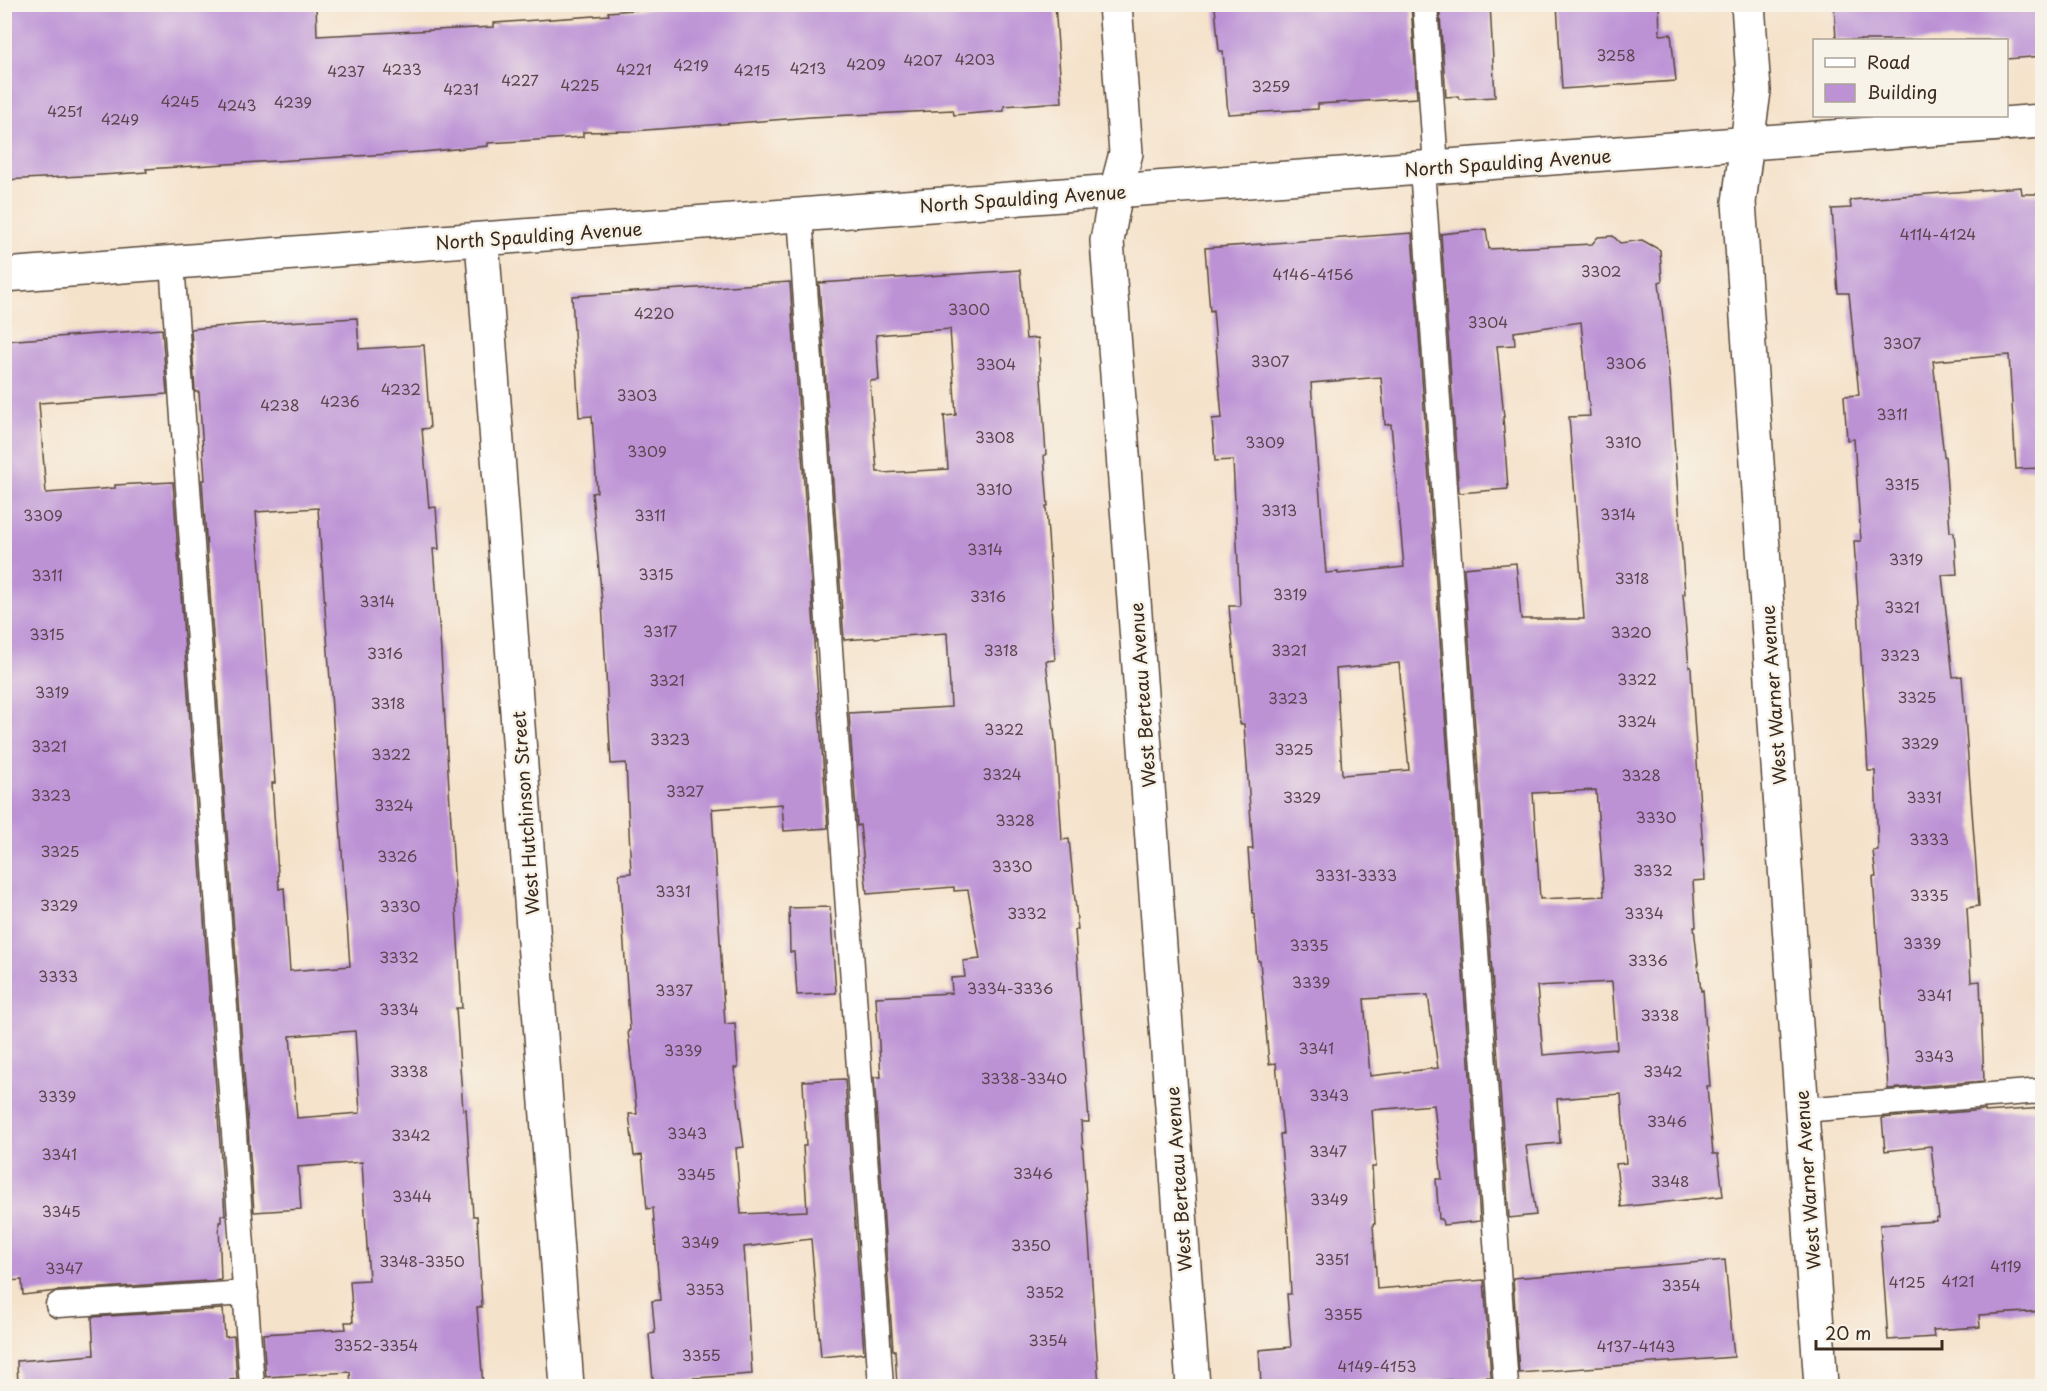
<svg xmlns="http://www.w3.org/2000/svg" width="2047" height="1391" viewBox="0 0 2047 1391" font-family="'Playpen Sans',sans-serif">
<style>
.building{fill:#bc92d5;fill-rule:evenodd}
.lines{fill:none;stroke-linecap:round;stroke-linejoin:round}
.lane-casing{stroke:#574638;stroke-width:27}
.street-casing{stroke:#574638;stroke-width:36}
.lane{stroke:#fff;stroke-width:24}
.street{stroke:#fff;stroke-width:33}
.labels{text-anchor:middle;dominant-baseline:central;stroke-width:5;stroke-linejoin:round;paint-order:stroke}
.number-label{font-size:15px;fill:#5b444c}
.street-label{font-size:18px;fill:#3b2a1e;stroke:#f7f3e8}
</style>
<rect width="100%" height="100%" fill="#f7f3e8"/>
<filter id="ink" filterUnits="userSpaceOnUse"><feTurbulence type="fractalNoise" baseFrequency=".0167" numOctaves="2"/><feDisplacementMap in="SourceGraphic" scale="12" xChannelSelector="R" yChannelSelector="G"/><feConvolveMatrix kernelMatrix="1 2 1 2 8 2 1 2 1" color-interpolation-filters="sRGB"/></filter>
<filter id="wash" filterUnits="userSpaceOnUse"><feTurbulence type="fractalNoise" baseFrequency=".008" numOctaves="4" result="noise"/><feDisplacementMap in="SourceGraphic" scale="24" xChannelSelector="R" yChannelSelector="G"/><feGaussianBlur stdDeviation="1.35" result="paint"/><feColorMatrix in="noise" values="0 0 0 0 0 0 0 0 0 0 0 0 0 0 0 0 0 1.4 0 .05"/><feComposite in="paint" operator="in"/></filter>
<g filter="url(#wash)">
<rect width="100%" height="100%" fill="#f5e2ca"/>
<g id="blocks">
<g class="building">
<polygon points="4,4 316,4 317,36 494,27 494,23 609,15 608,12 712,4 1055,4 1062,102 1004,106 1004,111 954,115 953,110 811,117 633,131 583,132 583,137 488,143 488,146 422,152 146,169 147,172 101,175 4,180"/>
<polygon points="1247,4 1411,4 1417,98 1318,104 1318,109 1228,114 1223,51 1219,51 1215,7"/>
<polygon points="1439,4 1490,4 1495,97 1459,99 1458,96 1446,97"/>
<polygon points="1557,4 1659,4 1660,35 1671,34 1676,81 1562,89"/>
<polygon points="1834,4 2043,4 2043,56 2007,59 2007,40 1836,40"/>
<polygon points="2021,187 2022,194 2041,194 2043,468 2016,469 2009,355 1933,361 1944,456 1945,456 1950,532 1954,532 1957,574 1942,575 1953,677 1962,676 1979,906 1967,908 1971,982 1980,981 1984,1081 1888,1089 1873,877 1876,877 1873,851 1878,850 1875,771 1868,771 1854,541 1861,541 1854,439 1847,440 1844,396 1859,395 1849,293 1838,293 1832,209 1851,208 1850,200"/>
<path d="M1486 229 1489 249 1592 244 1598 237 1613 236 1620 243 1642 240 1660 250 1662 281 1659 282 1670 383 1685 594H1683L1689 667H1691L1692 688 1705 880 1693 881 1696 927H1694L1701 991 1703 990 1710 1086H1707L1713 1154H1718L1723 1196 1621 1207 1616 1164 1626 1163 1621 1094 1557 1099 1560 1143 1526 1146 1536 1215 1509 1218 1464 568 1516 563 1521 619H1584L1569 417 1590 416 1581 322 1514 332 1515 345 1497 346 1504 417H1503L1508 489 1459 493 1441 234ZM1596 790 1604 896 1540 899 1533 793ZM1612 982 1617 1049 1543 1055 1537 986Z"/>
<path d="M1412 233 1480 1221 1443 1225 1442 1219H1439L1436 1179H1442L1434 1105 1372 1110 1376 1167H1372L1375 1224H1373L1377 1289 1484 1280 1491 1377 1365 1386H1261L1259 1350 1291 1347 1287 1294H1291L1287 1214 1280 1134H1283L1276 1063 1269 1064 1260 961H1258L1254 914H1253L1248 849H1253L1244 724H1240L1229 606H1240L1233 460 1215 461 1212 419 1222 418 1213 310 1210 311 1205 248ZM1381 377 1385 425 1391 424 1404 567 1338 574V572L1326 573 1311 383ZM1399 663 1409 770 1342 775 1336 669ZM1428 995 1438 1068 1370 1076 1364 999Z"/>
<path d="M1020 270 1026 339 1038 338 1043 409 1046 455H1044L1048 506H1046L1053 606 1051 607 1055 660 1046 661 1056 747 1062 840 1069 839 1078 930H1075L1089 1122H1081L1099 1386H897L895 1350H893L874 1077H881L876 997 952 993 951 978 965 977 963 961 980 959 968 890 954 891V887L867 894 860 825 857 826 849 713 951 707 947 633 844 640 819 283ZM950 329 956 415 944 416 948 469 883 473V472H877L870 381 879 380 876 335Z"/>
<polygon points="790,282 815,642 814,642 828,828 784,831 782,804 712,809 725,1024 735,1023 738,1068 734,1068 744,1147 736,1148 741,1214 807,1211 803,1146 806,1146 803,1081 845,1079 864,1353 821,1357 811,1239 744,1247 752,1374 653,1381 649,1334 655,1333 652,1301 660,1300 653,1208 647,1209 642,1155 634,1156 629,1114 637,1114 628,1031 630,1030 619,874 631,873 626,763 611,764 602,602 592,493 597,492 592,416 579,417 572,296"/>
<path d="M357 318 359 349 424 345 430 428 422 429 429 508 436 507 439 549H433L440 636 462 1008H456L463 1110 466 1109 473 1216H477L482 1307H477L483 1386H351L350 1372 266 1377 263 1334 346 1329 345 1322H353L350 1281 369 1280 362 1162 298 1167 301 1209 254 1212 202 480H205L199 392H195L191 329 248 324ZM318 508 350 966 290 971 284 888 279 889 272 783H275L256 512ZM355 1031 360 1113 297 1118 290 1036Z"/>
<polygon points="162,329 167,394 39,403 46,493 115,488 115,485 173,482 225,1215 221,1215 221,1222 219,1222 221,1280 57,1291 23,1295 22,1280 7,1281 4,1253 4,960 8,960 4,920 4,341"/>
<polygon points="830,907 836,993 797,995 794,952 790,952 789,908"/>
<polygon points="2043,1108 2043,1311 1979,1315 1980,1327 1933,1330 1934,1337 1888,1340 1880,1225 1936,1221 1936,1218 1939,1218 1931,1146 1885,1151 1882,1118 1985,1110 1985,1112"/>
<polygon points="1725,1260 1734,1357 1519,1373 1513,1278"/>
<polygon points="223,1309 225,1337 234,1336 237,1379 230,1380 230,1386 18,1386 17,1361 94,1355 92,1317"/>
</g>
</g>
</g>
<g filter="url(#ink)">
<use href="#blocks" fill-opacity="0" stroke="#574638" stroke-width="1.5"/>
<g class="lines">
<defs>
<g id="lane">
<polyline points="1425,4 1436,167"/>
<polyline points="1422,168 1506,1386"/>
<polyline points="800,215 881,1386"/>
<polyline points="172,263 252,1386"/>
<polyline points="1802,1110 2042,1091"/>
<polyline points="58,1305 246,1293"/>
</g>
<g id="street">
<polyline points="1115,4 1126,153 1116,191 1107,241 1193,1386"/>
<polyline points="1748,4 1754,91 1739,202 1821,1386"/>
<polyline points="482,240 567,1386"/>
<polyline points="4,275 2042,121"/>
</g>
</defs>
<use href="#lane" class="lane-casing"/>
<use href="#street" class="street-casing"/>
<use href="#lane" class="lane"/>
<use href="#street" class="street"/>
</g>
</g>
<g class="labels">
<g class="number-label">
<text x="1616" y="54">3258</text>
<text x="975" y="58">4203</text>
<text x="923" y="59">4207</text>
<text x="866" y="63">4209</text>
<text x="691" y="64">4219</text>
<text x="808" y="67">4213</text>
<text x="402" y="68">4233</text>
<text x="634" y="68">4221</text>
<text x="752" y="69">4215</text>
<text x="346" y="70">4237</text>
<text x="520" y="79">4227</text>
<text x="580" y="84">4225</text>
<text x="1271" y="85">3259</text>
<text x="461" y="88">4231</text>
<text x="180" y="100">4245</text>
<text x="293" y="101">4239</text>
<text x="237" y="104">4243</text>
<text x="65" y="110">4251</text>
<text x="120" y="118">4249</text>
<text x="1938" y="233">4114-4124</text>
<text x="1601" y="270">3302</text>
<text x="1313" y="273">4146-4156</text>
<text x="969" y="308">3300</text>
<text x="654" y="312">4220</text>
<text x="1488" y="321">3304</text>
<text x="1902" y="342">3307</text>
<text x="1270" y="360">3307</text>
<text x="1626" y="362">3306</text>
<text x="996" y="363">3304</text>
<text x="401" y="388">4232</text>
<text x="637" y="394">3303</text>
<text x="340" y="400">4236</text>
<text x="280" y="404">4238</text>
<text x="1892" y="413">3311</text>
<text x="995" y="436">3308</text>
<text x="1265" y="441">3309</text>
<text x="1623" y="441">3310</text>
<text x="647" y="450">3309</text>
<text x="1902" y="483">3315</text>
<text x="994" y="488">3310</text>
<text x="1279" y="509">3313</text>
<text x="1618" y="513">3314</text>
<text x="43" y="514">3309</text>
<text x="650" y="514">3311</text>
<text x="985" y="548">3314</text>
<text x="1906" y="558">3319</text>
<text x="656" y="573">3315</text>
<text x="47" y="574">3311</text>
<text x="1632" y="577">3318</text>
<text x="1290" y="593">3319</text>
<text x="988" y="595">3316</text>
<text x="377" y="600">3314</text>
<text x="1902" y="606">3321</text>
<text x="660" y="630">3317</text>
<text x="1631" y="631">3320</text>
<text x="47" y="633">3315</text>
<text x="1001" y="649">3318</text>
<text x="1289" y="649">3321</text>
<text x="385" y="652">3316</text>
<text x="1900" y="654">3323</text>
<text x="1637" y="678">3322</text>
<text x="667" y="679">3321</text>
<text x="52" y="691">3319</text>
<text x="1917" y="696">3325</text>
<text x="1288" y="697">3323</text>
<text x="388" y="702">3318</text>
<text x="1637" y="720">3324</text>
<text x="1004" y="728">3322</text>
<text x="670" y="738">3323</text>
<text x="1920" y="742">3329</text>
<text x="49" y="745">3321</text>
<text x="1294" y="748">3325</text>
<text x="391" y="753">3322</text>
<text x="1002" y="773">3324</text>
<text x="1641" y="774">3328</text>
<text x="685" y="790">3327</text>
<text x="51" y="794">3323</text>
<text x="1302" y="796">3329</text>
<text x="1924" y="796">3331</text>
<text x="394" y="804">3324</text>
<text x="1656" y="816">3330</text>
<text x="1015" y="819">3328</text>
<text x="1929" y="838">3333</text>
<text x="60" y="850">3325</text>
<text x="397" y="855">3326</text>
<text x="1012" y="865">3330</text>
<text x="1653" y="869">3332</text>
<text x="1356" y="874">3331-3333</text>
<text x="673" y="890">3331</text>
<text x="1929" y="894">3335</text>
<text x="59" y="904">3329</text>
<text x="400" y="905">3330</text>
<text x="1027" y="912">3332</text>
<text x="1644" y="912">3334</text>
<text x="1922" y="942">3339</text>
<text x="1309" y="944">3335</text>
<text x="399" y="956">3332</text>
<text x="1648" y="959">3336</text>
<text x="58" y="975">3333</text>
<text x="1311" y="981">3339</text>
<text x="1010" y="987">3334-3336</text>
<text x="674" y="989">3337</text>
<text x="1934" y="994">3341</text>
<text x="399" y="1008">3334</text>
<text x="1660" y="1014">3338</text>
<text x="1316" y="1047">3341</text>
<text x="683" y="1049">3339</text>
<text x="1934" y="1055">3343</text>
<text x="409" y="1070">3338</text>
<text x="1663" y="1070">3342</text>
<text x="1024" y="1077">3338-3340</text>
<text x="1329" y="1094">3343</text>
<text x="57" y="1095">3339</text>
<text x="1667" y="1120">3346</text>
<text x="687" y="1132">3343</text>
<text x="411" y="1134">3342</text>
<text x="1328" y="1150">3347</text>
<text x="59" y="1153">3341</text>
<text x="1033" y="1172">3346</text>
<text x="696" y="1173">3345</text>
<text x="1670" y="1180">3348</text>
<text x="412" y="1195">3344</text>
<text x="1329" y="1198">3349</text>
<text x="61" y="1210">3345</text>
<text x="700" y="1241">3349</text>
<text x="1031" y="1244">3350</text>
<text x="1332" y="1258">3351</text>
<text x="422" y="1260">3348-3350</text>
<text x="2006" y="1265">4119</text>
<text x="64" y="1267">3347</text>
<text x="1958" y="1280">4121</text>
<text x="1907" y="1281">4125</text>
<text x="1681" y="1284">3354</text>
<text x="705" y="1288">3353</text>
<text x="1045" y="1291">3352</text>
<text x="1343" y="1313">3355</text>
<text x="1048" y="1339">3354</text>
<text x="376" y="1344">3352-3354</text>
<text x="1636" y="1345">4137-4143</text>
<text x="701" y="1354">3355</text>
<text x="1377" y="1365">4149-4153</text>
</g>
<g class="street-label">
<text transform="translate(1508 162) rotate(-4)">North Spaulding Avenue</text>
<text transform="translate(1023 198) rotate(-4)">North Spaulding Avenue</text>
<text transform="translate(539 235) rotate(-4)">North Spaulding Avenue</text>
<text transform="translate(1142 695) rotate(-94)">West Berteau Avenue</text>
<text transform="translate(1773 695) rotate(-94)">West Warner Avenue</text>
<text transform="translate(525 813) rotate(-94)">West Hutchinson Street</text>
<text transform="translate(1178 1179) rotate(-94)">West Berteau Avenue</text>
<text transform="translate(1807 1180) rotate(-94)">West Warner Avenue</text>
</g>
</g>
<rect width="2047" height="1391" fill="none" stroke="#f7f3e8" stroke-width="24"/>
<rect x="1813" y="39" width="195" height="78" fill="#f7f3e8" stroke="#aca397" stroke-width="1.5"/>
<rect x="1825" y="58" width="30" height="9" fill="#ffffff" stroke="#aca397" stroke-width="1.5"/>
<text x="1867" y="69" font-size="18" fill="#3b2a1e">Road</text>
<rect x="1825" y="84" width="30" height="18" fill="#bc92d5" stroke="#aca397" stroke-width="1.5"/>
<text x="1867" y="99" font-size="18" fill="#3b2a1e">Building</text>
<path d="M1816 1340v9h126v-9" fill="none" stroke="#3b2a1e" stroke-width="3"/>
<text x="1825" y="1340" font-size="18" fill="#3b2a1e" stroke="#f7f3e8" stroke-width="4.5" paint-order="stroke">20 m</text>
</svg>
